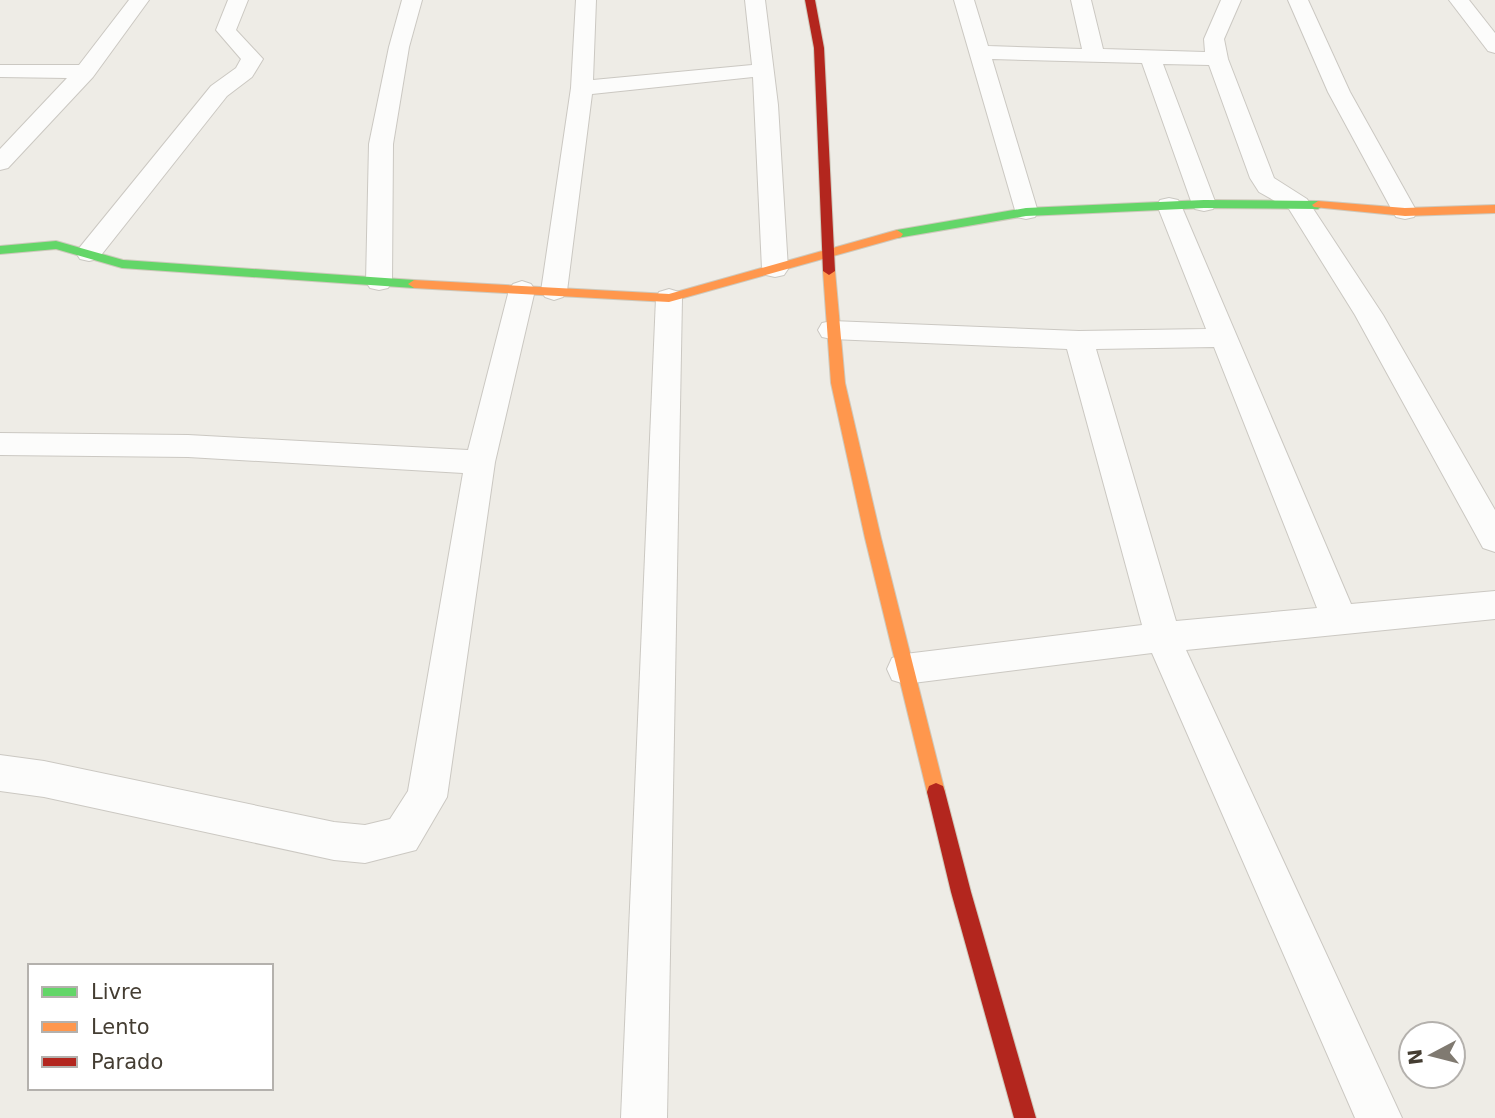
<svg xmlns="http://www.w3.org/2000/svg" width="1495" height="1118" viewBox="0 0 1495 1118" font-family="'DejaVu Sans',sans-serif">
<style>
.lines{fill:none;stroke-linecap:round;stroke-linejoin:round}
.street-casing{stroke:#cbc8c2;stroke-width:2}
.fast-casing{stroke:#cec9bc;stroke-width:2}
.slow-casing{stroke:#cec9bc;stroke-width:2}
.jam-casing{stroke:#cec9bc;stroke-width:2}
.street{fill:#fcfcfb;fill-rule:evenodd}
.fast{fill:#63d668;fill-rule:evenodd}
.slow{fill:#ff974d;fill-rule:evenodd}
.jam{fill:#b3261e;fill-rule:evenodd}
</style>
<rect width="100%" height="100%" fill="#eeece6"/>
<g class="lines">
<defs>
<g id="street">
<polygon points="129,0 149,0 93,77 8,168 0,170 0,149 67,78 0,77 0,65 79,65"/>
<polygon points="228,0 248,0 236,30 263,59 252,77 227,96 98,259 89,261 80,259 76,253 80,247 211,86 236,68 241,59 216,30"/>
<polygon points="402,0 422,0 409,47 393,144 392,282 388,288 379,290 370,288 366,282 369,144 389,47"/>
<polygon points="576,0 596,0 593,80 752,65 745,0 765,0 778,105 788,269 784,275 775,277 766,275 762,269 753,77 592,94 567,291 563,297 554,300 545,297 541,291 571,88"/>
<polygon points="954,0 974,0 988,46 1082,49 1071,0 1091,0 1103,49 1205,52 1204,39 1221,0 1241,0 1224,39 1228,59 1274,178 1307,199 1310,204 1383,315 1495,510 1495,552 1483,548 1355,315 1289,209 1259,192 1250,178 1209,65 1163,64 1216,204 1213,209 1204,211 1195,209 1192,204 1142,63 992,59 1038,212 1035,217 1026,219 1017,217"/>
<polygon points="1288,0 1308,0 1350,92 1417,212 1414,217 1405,219 1396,217 1393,212 1328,92"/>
<polygon points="1449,0 1469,0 1495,33 1495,53 1488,51"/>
<path d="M1169 198 1178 200 1181 205 1351 604 1495 591V619L1186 650 1402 1118H1355L1152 653 905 684 892 680 887 669 892 658 905 654 1142 625 1067 349 832 339 822 337 818 330 822 323 832 321 1079 331 1206 329 1157 205 1160 200ZM1214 347 1317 608 1176 621 1096 349Z"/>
<polygon points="522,281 531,284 535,290 495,462 447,797 416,850 365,863 334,860 44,797 0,791 0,755 44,761 334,822 365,825 390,819 408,791 463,473 188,457 0,455 0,433 188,435 468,450 509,290 513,284"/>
<polygon points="669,289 679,292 682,298 667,1118 621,1118 656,298 659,292"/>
</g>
<g id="fast">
<polygon points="1204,200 1318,201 1324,205 1318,209 1204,208 1026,216 897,238 891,234 897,230 1026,208"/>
<polygon points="56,241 123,260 414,280 420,284 414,288 122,268 56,249 0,254 0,246"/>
</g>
<g id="slow">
<polygon points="1318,201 1405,208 1495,205 1495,213 1405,216 1314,207 1312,205"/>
<polygon points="897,230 903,234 901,237 669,302 414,288 408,284 414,280 669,294"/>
<polygon points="829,267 835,271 845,383 881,538 945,792 943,798 936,801 929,798 927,792 865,538 831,383 823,271"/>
</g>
<g id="jam">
<polygon points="805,0 815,0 824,48 835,271 829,275 823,271 814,48"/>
<polygon points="936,783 943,786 945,792 971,892 1036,1118 1014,1118 951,892 927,792 929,786"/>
</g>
</defs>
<use href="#street" class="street-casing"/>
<use href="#fast" class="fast-casing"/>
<use href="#slow" class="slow-casing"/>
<use href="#jam" class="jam-casing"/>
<use href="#street" class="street"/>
<use href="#fast" class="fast"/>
<use href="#slow" class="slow"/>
<use href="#jam" class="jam"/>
</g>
<rect x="28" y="964" width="245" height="126" fill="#ffffff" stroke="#b4b1ad" stroke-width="2"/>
<rect x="42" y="987" width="35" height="10" fill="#63d668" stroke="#b4b1ad" stroke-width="2"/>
<text x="91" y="999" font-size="21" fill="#443d32">Livre</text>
<rect x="42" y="1022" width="35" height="10" fill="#ff974d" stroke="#b4b1ad" stroke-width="2"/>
<text x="91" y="1034" font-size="21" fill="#443d32">Lento</text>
<rect x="42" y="1057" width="35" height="10" fill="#b3261e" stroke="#b4b1ad" stroke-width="2"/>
<text x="91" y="1069" font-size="21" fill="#443d32">Parado</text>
<g transform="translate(1432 1055) rotate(263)"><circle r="33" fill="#ffffff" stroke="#b4b1ad" stroke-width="2"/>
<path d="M0-5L12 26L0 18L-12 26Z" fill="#807a71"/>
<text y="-10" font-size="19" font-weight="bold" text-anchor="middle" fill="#443d32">N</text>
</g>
</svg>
